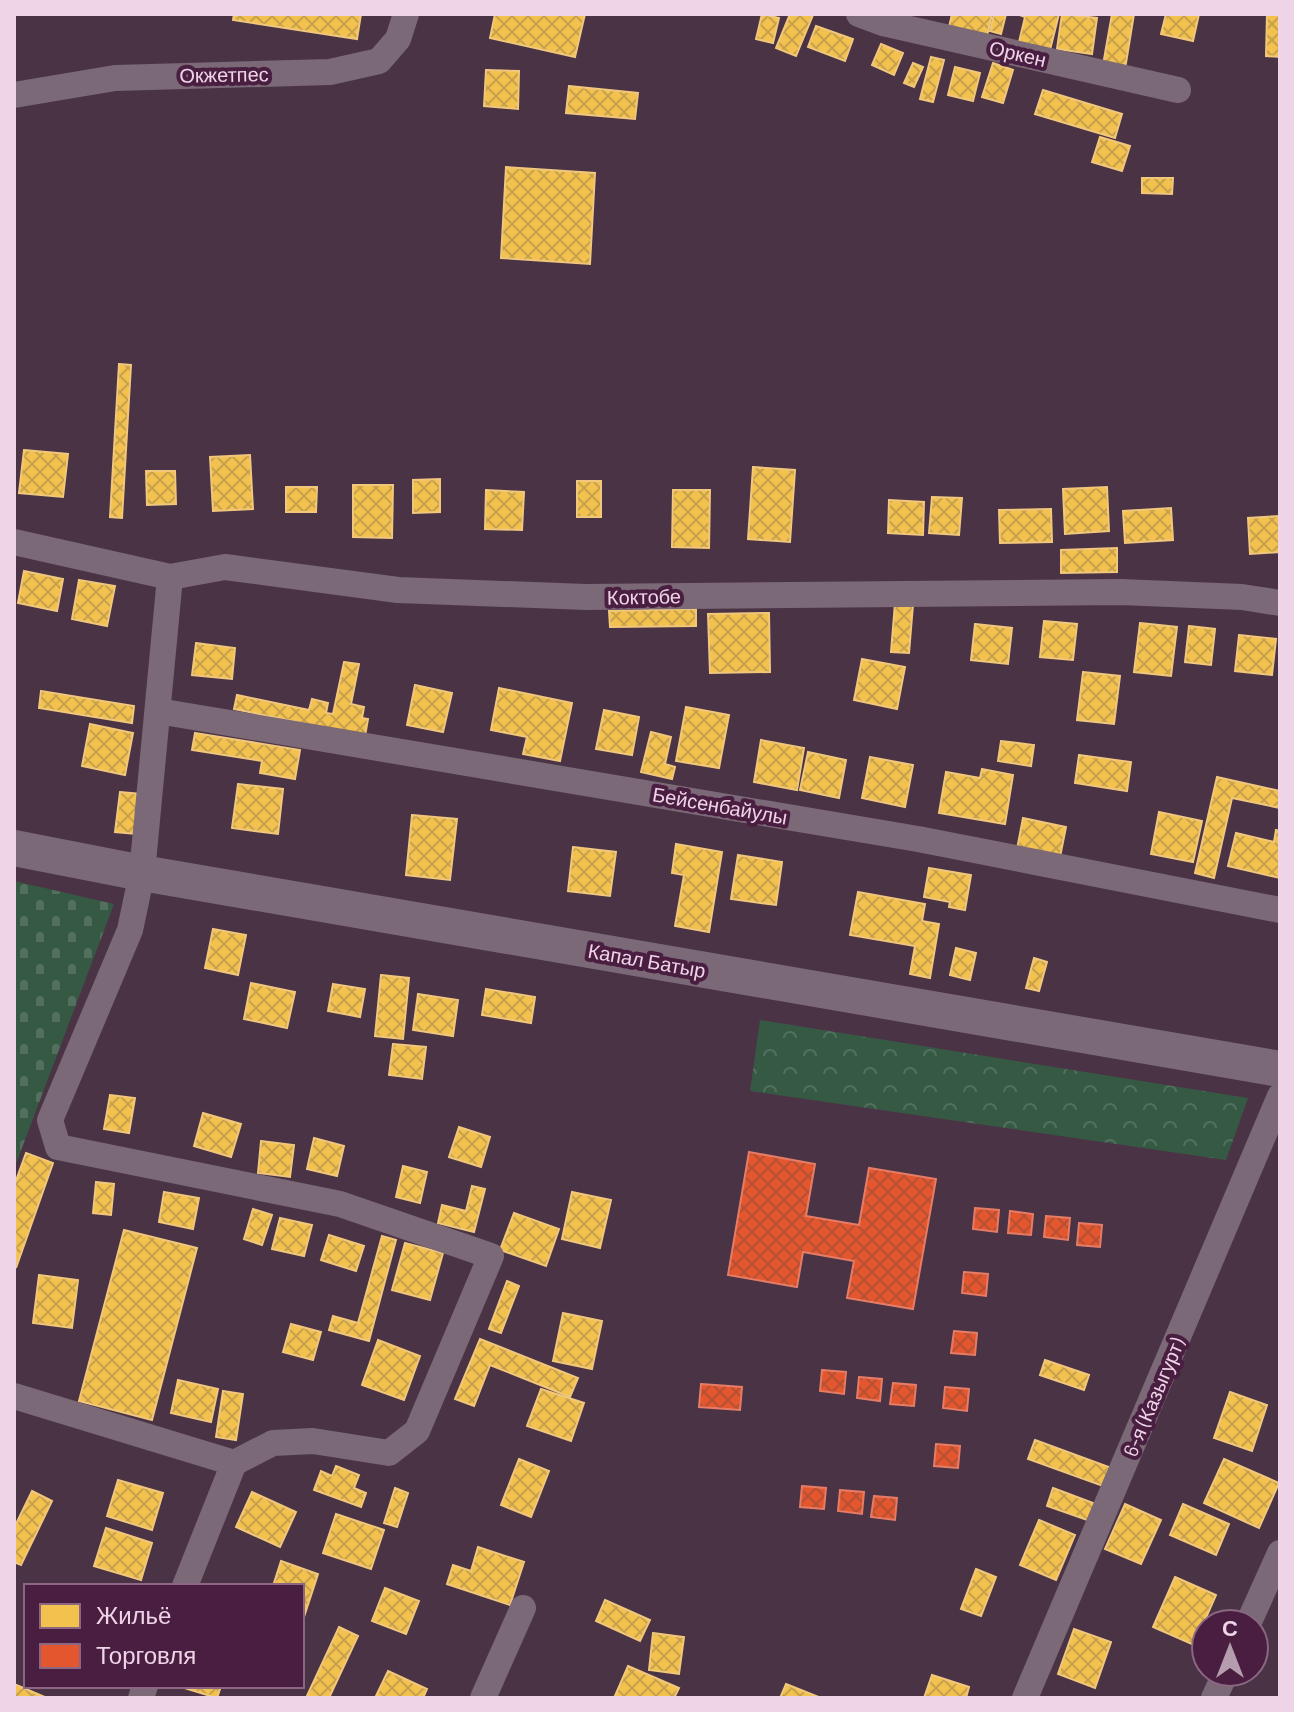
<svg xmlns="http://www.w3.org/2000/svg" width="1294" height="1712" viewBox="0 0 1294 1712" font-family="Barlow,sans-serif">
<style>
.cemetery{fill:url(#cemetery-stones)}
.park{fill:url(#park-crowns)}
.homes{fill:url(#homes-cross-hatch);stroke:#f1c77c;stroke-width:2}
.shops{fill:url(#shops-cross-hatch);stroke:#e77c66;stroke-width:2}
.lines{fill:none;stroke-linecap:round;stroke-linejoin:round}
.street{stroke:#7b6977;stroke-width:26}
.secondary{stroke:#7b6977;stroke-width:36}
.labels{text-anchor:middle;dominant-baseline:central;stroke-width:8;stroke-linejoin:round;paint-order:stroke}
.street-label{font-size:20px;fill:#efd4e8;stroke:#491e40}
</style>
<defs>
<pattern id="cemetery-stones" width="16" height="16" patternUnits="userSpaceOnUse" patternTransform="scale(2)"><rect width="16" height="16" fill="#365944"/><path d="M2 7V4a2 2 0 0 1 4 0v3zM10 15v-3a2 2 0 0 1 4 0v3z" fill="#53705f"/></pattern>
<pattern id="park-crowns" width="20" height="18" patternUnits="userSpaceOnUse" patternTransform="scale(2)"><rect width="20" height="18" fill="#365944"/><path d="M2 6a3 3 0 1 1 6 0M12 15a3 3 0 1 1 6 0" fill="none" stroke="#53705f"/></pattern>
<pattern id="homes-cross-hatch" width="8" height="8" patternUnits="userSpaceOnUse" patternTransform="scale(2)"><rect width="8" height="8" fill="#f2c14e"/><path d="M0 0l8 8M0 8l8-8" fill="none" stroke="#c8a14c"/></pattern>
<pattern id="shops-cross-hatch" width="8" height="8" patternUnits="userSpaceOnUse" patternTransform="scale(2)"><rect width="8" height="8" fill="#e4572e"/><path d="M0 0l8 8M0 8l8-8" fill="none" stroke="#b55035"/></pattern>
</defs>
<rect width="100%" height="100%" fill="#4a3345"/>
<polygon class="cemetery" points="14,881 114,904 14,1169"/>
<polygon class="park" points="760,1020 1248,1098 1226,1160 750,1091"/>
<g class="homes">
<polygon points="234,14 361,14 357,39 233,20"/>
<polygon points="495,14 585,14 575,57 490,38"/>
<polygon points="762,14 779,18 773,43 756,39"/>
<polygon points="790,14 813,15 796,56 776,48"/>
<polygon points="952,14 992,14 987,36 949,27"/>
<polygon points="994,14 1006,14 1001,34 990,31"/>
<polygon points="1059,14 1050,50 1019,42 1025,17 1017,14"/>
<polygon points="1062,14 1097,18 1092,54 1057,49"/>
<polygon points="1112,14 1134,14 1125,69 1103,65"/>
<polygon points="1166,14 1199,14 1193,41 1161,34"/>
<polygon points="1267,14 1280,14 1280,57 1266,56"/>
<polygon points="816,26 853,39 845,61 808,47"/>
<polygon points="881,44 903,53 894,75 872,65"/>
<polygon points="931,57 944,60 933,102 920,99"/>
<polygon points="913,63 923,67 914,87 904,83"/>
<polygon points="993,63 1013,70 1003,103 982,97"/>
<polygon points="955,67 980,73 973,101 948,95"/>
<polygon points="486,70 519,71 518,109 484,106"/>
<polygon points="569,86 638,93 635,119 566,113"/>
<polygon points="1043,90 1122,114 1115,138 1035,114"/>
<polygon points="1100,137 1130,146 1122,171 1092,162"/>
<polygon points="506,167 595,173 590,264 501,258"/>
<polygon points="1142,178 1173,178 1172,194 1142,193"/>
<polygon points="119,364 131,365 122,518 110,517"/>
<polygon points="24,450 68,454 63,497 19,493"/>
<polygon points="250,455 253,509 213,511 210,457"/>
<polygon points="753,467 795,470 790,542 748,539"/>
<polygon points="146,471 175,471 176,504 147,505"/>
<polygon points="440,479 440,512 413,513 413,480"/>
<rect x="577" y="481" width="24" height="36"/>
<polygon points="353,485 393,485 392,538 353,537"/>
<polygon points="286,487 317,487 316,512 286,512"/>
<polygon points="1107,487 1109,531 1065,534 1063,489"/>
<polygon points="486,490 524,492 522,530 485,529"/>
<polygon points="673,490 710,490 709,548 672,547"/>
<polygon points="932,497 962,498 959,535 929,533"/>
<polygon points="889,500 924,502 923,535 888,533"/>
<polygon points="1171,508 1173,540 1125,543 1123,511"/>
<polygon points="1051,509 1052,542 1000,543 999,510"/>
<polygon points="1280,516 1280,552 1250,554 1248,518"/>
<polygon points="1117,548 1117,572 1061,573 1061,550"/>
<polygon points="24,571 63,579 57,611 18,603"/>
<polygon points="79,580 115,586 107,626 72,619"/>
<polygon points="895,603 913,605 909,653 891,652"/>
<polygon points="696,609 696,626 610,627 609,611"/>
<polygon points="769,613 770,672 710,673 708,614"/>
<polygon points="1044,621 1077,624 1073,660 1040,657"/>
<polygon points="1140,623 1177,627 1171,676 1134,672"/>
<polygon points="975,624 1012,628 1008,664 971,660"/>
<polygon points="1189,626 1215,629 1211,665 1185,662"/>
<polygon points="1239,635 1276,639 1272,675 1235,671"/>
<polygon points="196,643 235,648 232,679 192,675"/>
<polygon points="862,659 905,667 897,709 854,700"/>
<polygon points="344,662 359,664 351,704 364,707 362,718 368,719 365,736 234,709 237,695 309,710 312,699 328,703 326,713 333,714"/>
<polygon points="1083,672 1120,676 1114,724 1077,720"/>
<polygon points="415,685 452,693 443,732 407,725"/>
<polygon points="499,688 572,703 560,761 523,754 527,737 491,730"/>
<polygon points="41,691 134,706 132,723 39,708"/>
<polygon points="686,707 729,715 719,768 676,761"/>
<polygon points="604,710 639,717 632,755 596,749"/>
<polygon points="90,724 133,733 125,775 82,766"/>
<polygon points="651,732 671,737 665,764 675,767 672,779 641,772"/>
<polygon points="195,733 300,750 295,779 260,773 262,761 192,750"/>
<polygon points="761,740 804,748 797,790 754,782"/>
<polygon points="1001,741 1034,745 1031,766 998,761"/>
<polygon points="808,752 846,760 839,798 800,790"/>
<polygon points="1079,755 1131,762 1127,791 1075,783"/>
<polygon points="870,757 913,765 905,807 862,798"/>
<polygon points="982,769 1013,775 1005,824 939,813 946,772 980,778"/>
<polygon points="1217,777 1280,791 1280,808 1232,798 1214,878 1195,873"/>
<polygon points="238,784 283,789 278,834 232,828"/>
<polygon points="120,792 141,794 136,834 115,832"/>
<polygon points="1159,812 1202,821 1193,862 1151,854"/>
<polygon points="412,815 457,819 450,880 406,875"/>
<polygon points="1023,818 1066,827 1060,857 1017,849"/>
<polygon points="1276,830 1280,831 1280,878 1228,866 1236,833 1274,842"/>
<polygon points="676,844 722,852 709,932 675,926 684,875 672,873"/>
<polygon points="573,847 616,852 610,896 568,891"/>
<polygon points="738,855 782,862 776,905 731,899"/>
<polygon points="929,868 971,875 965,910 949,907 950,902 924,897"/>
<polygon points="858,892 925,904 922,921 939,924 930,978 910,974 915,946 850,935"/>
<polygon points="213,929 246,935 238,975 205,968"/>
<polygon points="956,948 976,953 970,980 950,975"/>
<polygon points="1034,958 1047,962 1039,991 1026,988"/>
<polygon points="381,975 409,978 403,1039 375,1036"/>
<polygon points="251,983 295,992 287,1028 244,1019"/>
<polygon points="333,984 365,989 360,1017 328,1011"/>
<polygon points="486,989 535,997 531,1023 482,1015"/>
<polygon points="418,994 458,1000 453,1036 413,1030"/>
<polygon points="393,1044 426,1047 422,1079 389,1075"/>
<polygon points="110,1095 135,1098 129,1133 104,1129"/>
<polygon points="203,1113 241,1124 231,1157 194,1146"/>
<polygon points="459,1127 490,1137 481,1167 449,1157"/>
<polygon points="314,1138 344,1146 337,1176 307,1169"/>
<polygon points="261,1141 294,1145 290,1177 258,1173"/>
<polygon points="26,1153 53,1163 16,1268 14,1186"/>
<polygon points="403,1166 427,1172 420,1203 396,1197"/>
<polygon points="96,1182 114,1184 111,1215 93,1213"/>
<polygon points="472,1186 485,1189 474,1232 438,1223 442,1205 466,1211"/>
<polygon points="164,1192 199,1198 193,1229 159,1222"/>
<polygon points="572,1192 611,1200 600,1248 562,1239"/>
<polygon points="253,1209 272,1215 262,1245 244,1239"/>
<polygon points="514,1213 559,1229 546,1266 500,1250"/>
<polygon points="280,1218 312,1225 304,1256 272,1249"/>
<polygon points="124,1230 197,1248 152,1420 79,1401"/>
<polygon points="329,1235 364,1246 356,1271 321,1260"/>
<polygon points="382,1236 396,1240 369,1341 329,1330 333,1316 358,1323"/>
<polygon points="405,1243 443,1253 430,1300 392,1290"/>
<polygon points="39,1275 78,1280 72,1328 33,1323"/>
<polygon points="507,1281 519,1286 501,1333 489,1329"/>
<polygon points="563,1313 602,1321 592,1369 553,1361"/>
<polygon points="291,1324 321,1332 313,1360 283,1352"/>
<polygon points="480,1339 578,1378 570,1397 490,1365 474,1406 455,1399"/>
<polygon points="378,1340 420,1356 404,1400 362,1385"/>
<polygon points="1045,1360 1089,1375 1084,1390 1040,1375"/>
<polygon points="178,1380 218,1389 211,1422 171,1413"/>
<polygon points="541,1389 584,1403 571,1441 527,1426"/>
<polygon points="223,1391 243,1394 236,1440 216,1437"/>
<polygon points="1230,1392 1267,1405 1252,1451 1214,1438"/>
<polygon points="1035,1440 1109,1467 1103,1486 1028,1459"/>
<polygon points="519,1459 549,1471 531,1517 501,1505"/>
<polygon points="1224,1459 1279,1483 1259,1528 1204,1503"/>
<polygon points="336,1466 359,1475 354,1488 366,1493 361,1507 314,1490 321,1471 332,1476"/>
<polygon points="118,1480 163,1493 152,1530 107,1516"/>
<polygon points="395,1488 408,1493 397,1527 384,1523"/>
<polygon points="1053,1488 1096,1504 1090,1521 1047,1506"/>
<polygon points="32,1491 52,1501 21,1565 14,1562 14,1528"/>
<polygon points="252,1492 296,1512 280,1547 236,1527"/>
<polygon points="1125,1504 1161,1520 1141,1564 1105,1549"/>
<polygon points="1183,1504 1229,1524 1216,1555 1170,1535"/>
<polygon points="336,1514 384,1530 371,1569 323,1553"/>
<polygon points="1039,1520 1075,1535 1056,1580 1020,1565"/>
<polygon points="106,1528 152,1543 141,1580 94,1566"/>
<polygon points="478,1547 524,1562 510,1605 447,1584 453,1565 471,1571"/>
<polygon points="281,1561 318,1574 303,1620 302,1586 273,1586"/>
<polygon points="976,1569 996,1577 981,1616 961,1609"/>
<polygon points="1175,1577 1216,1595 1194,1645 1153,1627"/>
<polygon points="385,1588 419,1601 406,1634 372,1621"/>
<polygon points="605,1600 650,1620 640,1641 596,1621"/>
<polygon points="339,1627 358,1636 329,1698 306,1698"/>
<polygon points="1074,1629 1111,1642 1095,1688 1058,1674"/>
<polygon points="653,1633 684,1637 679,1674 649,1670"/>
<polygon points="628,1666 679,1688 674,1698 614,1698"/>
<polygon points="388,1671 427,1689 423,1698 375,1698"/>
<polygon points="932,1675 969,1687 966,1698 924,1698"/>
<polygon points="14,1684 47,1698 14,1698"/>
<polygon points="786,1684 821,1698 780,1698"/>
<polygon points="178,1686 221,1686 217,1698"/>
</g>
<g class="shops">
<polygon points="749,1152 815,1164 806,1216 859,1225 869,1168 936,1179 913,1309 847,1298 854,1261 803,1252 797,1287 728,1275"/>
<polygon points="975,1208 999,1210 997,1232 973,1229"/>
<polygon points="1010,1211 1033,1214 1031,1235 1008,1233"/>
<polygon points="1046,1216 1070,1218 1068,1240 1044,1237"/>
<polygon points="1079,1223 1102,1225 1100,1247 1077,1245"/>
<polygon points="964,1272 988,1274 986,1296 962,1293"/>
<polygon points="954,1331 977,1333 975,1355 951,1353"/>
<polygon points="822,1370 846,1372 844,1394 820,1391"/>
<polygon points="859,1377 882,1379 880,1401 857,1398"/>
<polygon points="893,1383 916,1385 914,1406 890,1404"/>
<polygon points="701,1384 742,1387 740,1410 699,1407"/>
<polygon points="945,1387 969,1389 967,1411 943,1408"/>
<polygon points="936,1444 960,1446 958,1468 934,1466"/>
<polygon points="802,1486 826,1488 824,1509 800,1507"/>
<polygon points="840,1490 864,1492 862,1514 838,1511"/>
<polygon points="874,1496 897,1498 895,1520 871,1517"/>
</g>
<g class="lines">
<g class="street">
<polyline points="859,14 883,23 1178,90"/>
<polyline points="14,95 115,78 330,72 379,61 398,39 406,14"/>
<polyline points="14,542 170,577 225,567 398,590 586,597 1121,592 1242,597 1280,603"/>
<polyline points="158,711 918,839 1280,910"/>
<polyline points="14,1396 234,1463 273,1443 313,1441 389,1453 417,1431 491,1256 340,1204 58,1147 50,1120 130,930 142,873 170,577"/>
<polyline points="185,1586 234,1463"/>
<polyline points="1248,1624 1280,1553"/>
<polyline points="141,1698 145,1686"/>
<polyline points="483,1698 523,1608"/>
<polyline points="1025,1698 1280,1096"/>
<polyline points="1214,1698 1226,1672"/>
</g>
<polyline class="secondary" points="14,848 142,873 1280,1069"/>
</g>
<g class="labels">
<g class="street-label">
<text transform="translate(1018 53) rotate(13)">Оркен</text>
<text transform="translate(224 74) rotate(-1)">Окжетпес</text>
<text transform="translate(644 596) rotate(-1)">Коктобе</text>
<text transform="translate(720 805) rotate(10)">Бейсенбайулы</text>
<text transform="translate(647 960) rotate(10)">Капал Батыр</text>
<text transform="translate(1153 1397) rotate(-67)">6-я (Казыгурт)</text>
</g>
</g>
<rect width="1294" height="1712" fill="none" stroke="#efd4e8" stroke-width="32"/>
<rect x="24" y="1584" width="280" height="104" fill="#491e40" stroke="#8b6783" stroke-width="2"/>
<rect x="40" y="1604" width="40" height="24" fill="#f2c14e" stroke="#8b6783" stroke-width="2"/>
<text x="96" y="1624" font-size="24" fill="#efd4e8">Жильё</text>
<rect x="40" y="1644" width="40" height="24" fill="#e4572e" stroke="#8b6783" stroke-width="2"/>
<text x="96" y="1664" font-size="24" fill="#efd4e8">Торговля</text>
<g transform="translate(1230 1648)"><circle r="38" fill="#491e40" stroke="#8b6783" stroke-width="2"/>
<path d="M0-6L14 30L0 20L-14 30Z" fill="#b59caf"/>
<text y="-12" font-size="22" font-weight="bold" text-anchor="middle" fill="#efd4e8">С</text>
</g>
</svg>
